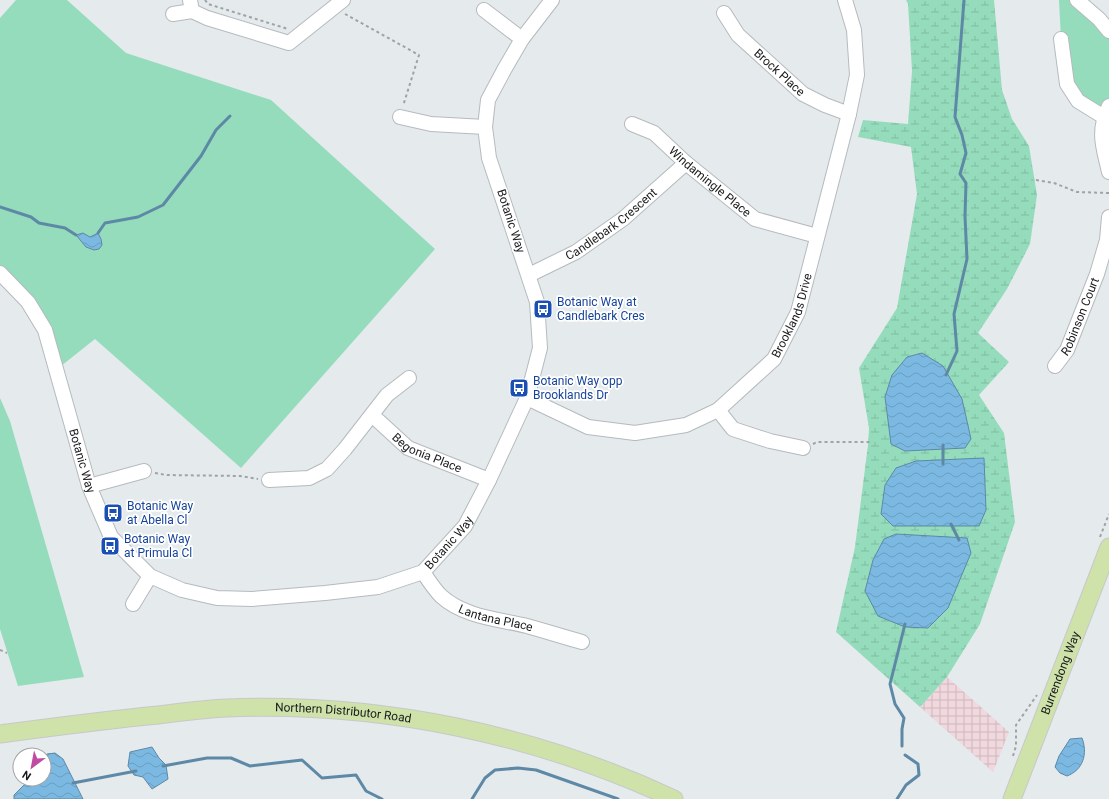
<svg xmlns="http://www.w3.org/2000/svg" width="1109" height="799" viewBox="0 0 1109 799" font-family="Roboto,sans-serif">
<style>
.industrial{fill:url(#industrial-grid)}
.green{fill:#95dcbc}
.wetland{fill:url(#wetland-marsh)}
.water{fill:url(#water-waves);stroke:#5d89a6}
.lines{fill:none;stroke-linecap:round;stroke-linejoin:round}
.stream{stroke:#5d89a6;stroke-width:3}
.minor-casing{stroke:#b6babe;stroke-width:16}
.major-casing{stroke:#c8c8c8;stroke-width:19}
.path{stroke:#a0a3a6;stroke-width:2;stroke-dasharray:3 3;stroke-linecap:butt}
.minor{stroke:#fff;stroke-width:14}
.major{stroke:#cee2aa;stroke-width:17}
.labels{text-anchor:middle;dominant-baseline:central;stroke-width:3.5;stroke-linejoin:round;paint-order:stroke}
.street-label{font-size:12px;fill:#18191b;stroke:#fff}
.transit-label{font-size:12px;fill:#164399;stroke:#fff;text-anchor:start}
</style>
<defs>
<pattern id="industrial-grid" width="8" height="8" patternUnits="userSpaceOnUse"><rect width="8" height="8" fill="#f1d7de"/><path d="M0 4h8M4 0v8" fill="none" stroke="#ceb8be"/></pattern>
<pattern id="wetland-marsh" width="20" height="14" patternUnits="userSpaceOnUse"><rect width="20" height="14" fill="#95dcbc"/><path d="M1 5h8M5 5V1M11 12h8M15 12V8" fill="none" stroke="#80bca1"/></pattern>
<pattern id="water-waves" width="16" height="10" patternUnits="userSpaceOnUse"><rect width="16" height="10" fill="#7bb9e2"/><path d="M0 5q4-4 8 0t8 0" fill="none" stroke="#6a9ec1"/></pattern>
</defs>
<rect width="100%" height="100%" fill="#e5eaed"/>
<polygon class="industrial" points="947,677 1009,732 993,772 920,707"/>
<g class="green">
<polygon points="16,0 67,0 126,53 271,100 435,249 241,468 95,339 61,366 33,298 6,269 0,265 0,18"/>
<polygon points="1059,0 1077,0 1109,31 1109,106 1104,117 1078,101 1061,39"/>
<polygon points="0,398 10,421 84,677 18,686 0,629"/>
</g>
<polygon class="wetland" points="906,0 994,0 1002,90 1012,119 1029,146 1037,195 1030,244 1007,289 978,333 1009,362 979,395 1004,433 1015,522 980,624 947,677 920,707 836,632 855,547 868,445 869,428 859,368 897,308 917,194 911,147 858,137 863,120 908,124 912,71 908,4"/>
<g class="water">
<polygon points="83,233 90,237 98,233 101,239 102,245 99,249 94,250 86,247 76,235"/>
<polygon points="922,353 943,366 962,399 971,439 965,448 905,451 891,444 885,397 892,375 907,357"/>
<polygon points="984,458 986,510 979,526 893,526 881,514 885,485 896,468 916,461"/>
<polygon points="896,534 967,538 971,553 948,608 928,628 905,627 878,616 865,591 873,560 884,539"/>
<path d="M1082 738C1088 754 1083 770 1067 776L1060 773 1055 767 1059 756 1070 739Z"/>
<polygon points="152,747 159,758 166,765 168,779 152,789 143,777 134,775 128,766 130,752"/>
<polygon points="55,753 63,759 83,799 14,799 14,795 30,779 44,779 44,758 47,754"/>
</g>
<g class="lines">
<g class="stream">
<polyline points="0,207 31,217 39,223 65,228 76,235"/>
<polyline points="98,233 105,223 138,217 163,205 201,156 216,130 230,116"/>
<polyline points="946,375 957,351 954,314 967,259 965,216 966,183 960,174 966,153 962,135 955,117 964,0"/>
<polyline points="943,445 943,464"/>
<polyline points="951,524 959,540"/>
<polyline points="902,746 902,729 904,718 895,704 890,684 905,624"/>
<polyline points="163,766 207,758 231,758 250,766 302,760 322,778 356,775 366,791 382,799"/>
<polyline points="73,783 136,771"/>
<polyline points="472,799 485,778 495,770 518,768 536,770 618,799"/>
<polyline points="897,799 906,785 919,775 918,764 905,755"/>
</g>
<defs>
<g id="minor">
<polyline points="190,0 192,11 207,18 289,43 343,0"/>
<polyline points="1077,0 1099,19 1109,31"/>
<polyline points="484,10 522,39"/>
<path id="s1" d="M724 13 738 35 803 94 825 105 849 114"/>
<polyline points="173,14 192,11"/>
<polyline points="1061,39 1067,84 1078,101 1104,117"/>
<path d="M1109 106C1097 132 1103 146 1109 172"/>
<polyline points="400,117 431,124 485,127"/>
<path id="s2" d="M632 124 654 133 686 163 755 219 817 236"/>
<path id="s3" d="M0 273 28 302 45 330 89 486 111 537 150 576 182 590 217 598 252 599 325 593 378 587 423 572 465 526 489 480 527 398 540 348 537 302 489 158 485 127 488 100 504 70 522 39 552 0"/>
<path id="s4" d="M529 275 576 252 623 219 686 163"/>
<path id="s5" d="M1055 366 1067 350 1097 274 1107 240 1109 217"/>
<path id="s6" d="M527 398 588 427 635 433 686 425 718 410 774 359 798 312 849 114 857 75 854 30 845 0"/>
<polyline points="718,410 733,429 770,441 803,448"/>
<path id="s7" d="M372 415 408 448 489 480"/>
<polyline points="269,480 309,478 327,469 345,449 387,395 409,378"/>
<polyline points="89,486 144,471"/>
<path id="s8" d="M423 572C429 581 434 589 441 596 464 617 498 619 527 626 545 631 564 637 582 642"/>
<polyline points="133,604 150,576"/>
</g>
<g id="major">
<path id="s9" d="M0 734C53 727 105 720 158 715 181 712 204 709 227 708 381 702 535 734 674 799"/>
<path id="s10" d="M1012 799 1109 547"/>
</g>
</defs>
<use href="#minor" class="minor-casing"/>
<use href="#major" class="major-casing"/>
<g class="path">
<polyline points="205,0 208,4 288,29"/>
<polyline points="345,14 419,55 403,106"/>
<polyline points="1036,180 1054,183 1077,192 1109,193"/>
<polyline points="813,444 817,442 870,442"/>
<polyline points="155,473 166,475 240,476 258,479"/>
<polyline points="1100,537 1109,514"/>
<polyline points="0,650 7,653"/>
<polyline points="1013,756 1016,746 1016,725 1037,695"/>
</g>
<use href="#minor" class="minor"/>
<use href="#major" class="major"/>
</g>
<defs>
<symbol id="bus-square" viewBox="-11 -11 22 22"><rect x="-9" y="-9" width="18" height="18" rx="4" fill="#1a4fb4" stroke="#fff"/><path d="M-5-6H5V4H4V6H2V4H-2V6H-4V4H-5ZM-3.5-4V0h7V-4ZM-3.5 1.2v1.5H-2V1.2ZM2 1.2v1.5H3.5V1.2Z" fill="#fff"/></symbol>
</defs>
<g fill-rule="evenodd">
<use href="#bus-square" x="532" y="298" width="22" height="22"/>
<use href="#bus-square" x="508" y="377" width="22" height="22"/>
<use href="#bus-square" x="102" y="502" width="22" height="22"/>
<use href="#bus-square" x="99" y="535" width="22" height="22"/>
</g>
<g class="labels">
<g class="street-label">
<text stroke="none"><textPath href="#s1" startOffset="82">Brock Place</textPath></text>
<text stroke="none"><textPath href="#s2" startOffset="98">Windamingle Place</textPath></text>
<text transform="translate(511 221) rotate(72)">Botanic Way</text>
<text stroke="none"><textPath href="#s4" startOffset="97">Candlebark Crescent</textPath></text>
<text stroke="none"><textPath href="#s6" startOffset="325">Brooklands Drive</textPath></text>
<text stroke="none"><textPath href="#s5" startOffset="56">Robinson Court</textPath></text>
<text stroke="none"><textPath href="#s7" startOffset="68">Begonia Place</textPath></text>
<text stroke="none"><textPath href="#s3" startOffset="209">Botanic Way</textPath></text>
<text stroke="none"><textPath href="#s3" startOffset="665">Botanic Way</textPath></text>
<text stroke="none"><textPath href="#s8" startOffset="90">Lantana Place</textPath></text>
<text stroke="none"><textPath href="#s10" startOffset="135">Burrendong Way</textPath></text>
<text stroke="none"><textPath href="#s9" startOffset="345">Northern Distributor Road</textPath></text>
</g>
<g class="transit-label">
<text x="557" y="302">Botanic Way at<tspan x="557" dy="14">Candlebark Cres</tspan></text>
<text x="533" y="381">Botanic Way opp<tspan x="533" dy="14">Brooklands Dr</tspan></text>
<text x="127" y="506">Botanic Way<tspan x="127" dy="14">at Abella Cl</tspan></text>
<text x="124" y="539">Botanic Way<tspan x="124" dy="14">at Primula Cl</tspan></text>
</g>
</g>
<g transform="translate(32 767) rotate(212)"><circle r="19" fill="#ffffff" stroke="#a3a3a4"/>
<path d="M0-3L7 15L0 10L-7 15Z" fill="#c04ba3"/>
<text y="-6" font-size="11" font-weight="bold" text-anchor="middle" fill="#18191b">N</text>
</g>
</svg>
